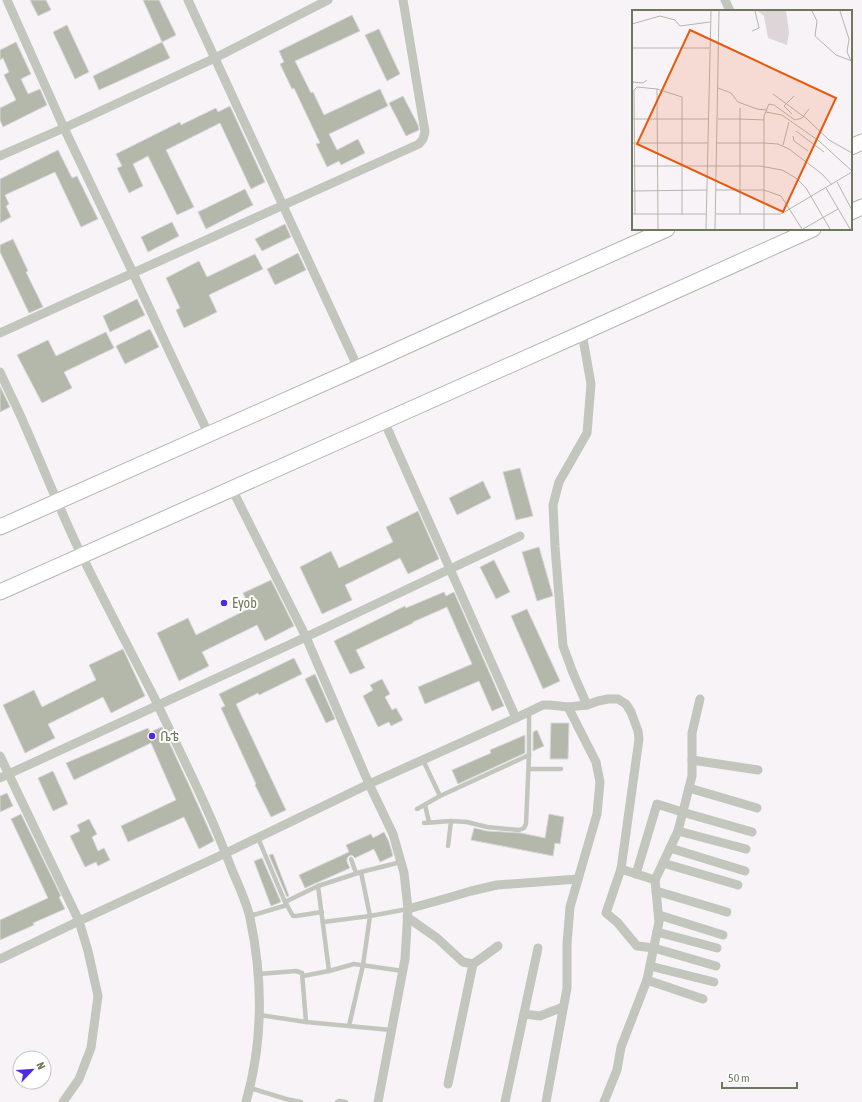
<svg xmlns="http://www.w3.org/2000/svg" width="862" height="1102" viewBox="0 0 862 1102" font-family="'Asap Condensed','Noto Sans Ethiopic',sans-serif">
<style>
.building{fill:#b3b8ab;stroke:#d8d6d8}
.lines{fill:none;stroke-linecap:round;stroke-linejoin:round}
.trunk-casing{stroke:#b4b7af;stroke-width:17}
.service{stroke:#c2c6bd;stroke-width:4.5}
.minor{stroke:#c2c6bd;stroke-width:9}
.trunk{stroke:#fff;stroke-width:15}
.poi-dot{fill:#4e28e3;stroke:#fff;stroke-width:1.5}
.labels{text-anchor:middle;dominant-baseline:central;stroke-width:4;stroke-linejoin:round;paint-order:stroke}
.poi-label{font-size:14px;fill:#6e785e;stroke:#fff;text-anchor:start}
.inset-road{fill:none;stroke:#b4b7ac;stroke-width:1}
.view{fill:#e8590c;fill-opacity:0.15;stroke:#e8590c;stroke-width:2}
.inset-edge{fill:none;stroke:#6e785e;stroke-width:2}
</style>
<rect width="100%" height="100%" fill="#f7f3f7"/>
<g class="building">
<polygon points="30,0 46,0 51,10 38,16"/>
<polygon points="143,0 159,0 176,35 162,42"/>
<polygon points="352,15 360,31 295,61 311,93 313,92 324,115 380,89 388,106 329,134 337,150 358,139 365,153 341,165 339,161 327,167 316,144 320,143 294,88 292,89 280,64 284,62 279,51"/>
<polygon points="67,25 89,72 75,79 53,32"/>
<polygon points="379,29 400,74 387,81 365,35"/>
<polygon points="16,42 31,74 21,79 28,94 40,89 47,105 3,127 0,120 0,108 16,100 4,75 9,72 3,58 0,60 0,50"/>
<polygon points="162,42 170,58 99,90 93,76"/>
<polygon points="403,96 418,125 419,130 406,136 389,103"/>
<polygon points="230,106 265,182 251,189 220,123 166,150 194,207 177,215 148,156 133,164 143,186 129,193 117,168 122,166 116,154 180,122 181,125 216,108 218,112"/>
<polygon points="58,150 72,178 77,176 98,219 81,227 55,172 5,195 9,204 6,206 11,217 0,223 0,179"/>
<polygon points="245,189 253,205 206,229 198,212"/>
<polygon points="172,222 179,236 148,252 141,237"/>
<polygon points="285,224 291,237 262,251 255,239"/>
<polygon points="13,239 28,271 26,272 43,307 29,313 0,252 0,245"/>
<polygon points="298,253 306,270 275,285 267,269"/>
<polygon points="255,254 263,269 209,295 217,312 184,328 176,310 180,308 166,278 199,261 207,277"/>
<polygon points="137,299 145,315 110,332 103,316"/>
<polygon points="150,329 159,347 125,364 116,346"/>
<polygon points="106,332 114,348 64,372 72,388 42,403 17,355 48,340 56,356"/>
<polygon points="0,386 10,407 0,412"/>
<polygon points="520,468 533,516 516,520 503,472"/>
<polygon points="483,481 491,498 457,515 449,498"/>
<polygon points="418,511 439,559 408,574 400,558 345,585 352,600 322,614 300,567 331,551 339,568 393,542 386,527"/>
<polygon points="539,547 553,596 537,601 522,552"/>
<polygon points="494,560 510,592 496,599 480,567"/>
<polygon points="271,580 294,626 265,641 257,625 202,652 209,666 179,681 157,633 188,618 196,635 250,608 243,593"/>
<polygon points="444,592 446,596 454,592 504,706 492,711 479,681 425,704 418,687 472,664 447,607 413,622 413,623 356,650 365,668 350,674 334,641 405,606 406,608"/>
<polygon points="527,609 560,681 543,689 511,616"/>
<polygon points="123,649 145,696 111,713 103,697 48,724 55,738 25,753 3,705 34,690 42,707 96,680 89,665"/>
<polygon points="294,658 302,674 259,695 258,693 236,704 286,810 271,817 255,785 256,784 221,708 225,706 219,694"/>
<polygon points="315,674 335,719 326,723 305,679"/>
<polygon points="382,679 390,694 385,697 392,710 396,708 403,720 391,726 389,722 378,727 363,696 373,690 370,685"/>
<polygon points="551,723 569,723 568,759 550,759"/>
<polygon points="162,727 189,785 214,841 199,849 184,817 128,842 121,826 176,800 151,743 74,780 66,763 148,728 150,732"/>
<polygon points="537,730 544,746 533,751 533,732"/>
<polygon points="525,735 525,753 458,784 452,770 491,753 490,750"/>
<polygon points="53,771 68,804 53,811 38,778"/>
<polygon points="7,793 13,806 0,812 0,796"/>
<polygon points="21,814 61,896 59,897 65,909 33,923 34,925 0,940 0,920 48,898 11,819"/>
<polygon points="549,814 564,817 560,844 555,843 553,856 471,840 474,828 487,831 521,833 545,838"/>
<polygon points="89,819 97,834 92,837 98,851 104,848 110,860 98,866 96,862 85,867 70,836 80,831 77,825"/>
<polygon points="384,832 389,842 393,856 380,862 374,849 355,858 352,855 349,856 347,858 347,862 350,868 305,888 299,875 349,852 346,845 371,834 373,838"/>
<polygon points="273,854 289,896 287,897 269,855"/>
<polygon points="262,858 281,902 271,906 254,861"/>
</g>
<g class="lines">
<defs>
<g id="trunk">
<polyline points="851,147 862,142"/>
<polyline points="851,212 862,207"/>
<polyline points="0,527 358,368 508,300 667,229"/>
<polyline points="0,592 582,333 813,229"/>
</g>
</defs>
<use href="#trunk" class="trunk-casing"/>
<g class="service">
<polyline points="423,760 440,796"/>
<polyline points="529,769 561,769"/>
<polyline points="425,805 429,822"/>
<polyline points="417,809 440,796 529,755"/>
<polyline points="424,823 451,821 467,822 487,827 519,830 524,828 526,824 529,755 529,712"/>
<polyline points="258,838 285,902 293,916 296,916 322,912"/>
<polyline points="448,846 451,821"/>
<polyline points="351,859 356,873"/>
<polyline points="318,886 329,971"/>
<polyline points="285,902 318,886 361,872 401,862"/>
<polyline points="250,916 287,905"/>
<polyline points="323,922 370,916 408,909"/>
<polyline points="259,974 296,971 302,973 306,1022"/>
<polyline points="303,976 329,971 354,964 403,971"/>
<polyline points="260,1015 306,1022 391,1030"/>
<polyline points="349,1026 363,965 370,916 361,872"/>
<polyline points="250,1088 286,1099 301,1102"/>
<polyline points="337,1102 339,1101 346,1102"/>
</g>
<g class="minor">
<polyline points="7,0 64,128 133,273 172,357 209,435"/>
<polyline points="188,0 358,368"/>
<polyline points="725,0 730,11"/>
<polyline points="0,156 64,128 215,58 328,0"/>
<polyline points="0,333 419,144 423,139 425,132 403,0"/>
<polyline points="582,333 591,384 587,433 559,482 553,505 555,547 563,646 573,673 587,705"/>
<path d="M0 372C8 390 17 407 25 426 44 469 61 513 82 556 105 603 130 650 154 697 181 754 210 811 232 870 238 884 247 903 250 918 263 979 263 1042 246 1102"/>
<polyline points="232,489 306,637 369,784 516,718 543,705 550,705 568,707 587,705 598,701 608,699 618,699 626,704 631,712 638,731 639,739 621,869 606,913 617,922 637,946 654,948 716,966"/>
<polyline points="516,718 450,569 520,536"/>
<polyline points="0,756 79,921 0,959"/>
<polyline points="692,760 758,770"/>
<polyline points="0,778 306,637 450,569 384,421"/>
<polyline points="689,788 757,808"/>
<polyline points="678,831 746,849"/>
<polyline points="670,848 745,871"/>
<polyline points="663,863 738,885"/>
<polyline points="621,869 655,880"/>
<polyline points="636,874 657,804 682,812 752,832"/>
<polyline points="656,891 727,912"/>
<polyline points="408,909 451,897 471,891 497,885 578,879"/>
<polyline points="659,915 723,935"/>
<polyline points="407,917 437,938 463,962 473,964 483,957 498,946"/>
<polyline points="657,932 717,948"/>
<polyline points="650,966 714,982"/>
<polyline points="647,980 703,999"/>
<polyline points="524,1014 540,1016 563,1007"/>
<polyline points="448,1084 473,964"/>
<polyline points="63,1102 79,1079 91,1048 98,996 88,951 79,921 226,853 369,784 393,834 404,873 408,909 405,959 378,1102"/>
<polyline points="505,1102 538,948"/>
<polyline points="546,1102 567,988 567,944 570,907 597,814 600,782 596,762 568,707"/>
<polyline points="604,1102 617,1070 621,1047 647,980 659,922 655,880 678,831 692,776 692,733 700,699"/>
</g>
<use href="#trunk" class="trunk"/>
</g>
<g class="poi-dot">
<circle cx="224" cy="603" r="4"/>
<circle cx="152" cy="736" r="4"/>
</g>
<g class="labels">
<g class="poi-label">
<text x="232" y="603">Eyob</text>
<text x="160" y="736">ቤቴ</text>
</g>
</g>
<g transform="translate(632 10)">
<rect width="220" height="220" fill="#f7f3f7"/>
<path d="M126 1H154L157 22 155 35 136 28 132 6Z" fill="#ded5d8"/>
<path class="inset-road" d="M180 1 185 11 183 26 204 45 220 51M208 1 217 29 215 42 220 53M0 14 28 6 43 10 48 16 78 12M120 21 127 18 123 1M0 38H77M0 72 11 73 15 70M86 78 99 83 106 92 125 99 135 100M25 79 26 219M141 84 175 109 197 130 220 143M108 98V109L132 110M134 102 150 105 187 131 220 161M160 104 152 96 162 86M0 109H76M86 109H108V204M164 121 192 142M161 126 162 131 176 141M0 133H76M85 133H132V106L137 94 142 95 163 110 170 108 177 99M151 135 157 112M0 156H128L150 160 164 168 174 178 198 219M205 172 220 200M194 178 218 219M84 180H132V219M0 181 75 180M0 204H74M3 204 2 80 5 77 25 79 50 87V205M84 204H149L220 162M74 219 79 1M83 219 87 1M170 219 149 186 132 180V133L146 134 157 139 190 164 200 175M171 219 206 199"/>
<path class="view" d="M58 20 204 88 151 202 5 134Z"/>
<rect width="220" height="220" class="inset-edge"/>
</g>
<g transform="translate(32 1070) rotate(65)"><circle r="19" fill="#ffffff" stroke="#c5c9bf"/>
<path d="M0-3L7 15L0 10L-7 15Z" fill="#4e28e3"/>
<text y="-6" font-size="11" font-weight="bold" text-anchor="middle" fill="#6e785e">N</text>
</g>
<path d="M722 1082v6h75v-6" fill="none" stroke="#6e785e" stroke-width="2"/>
<text x="728" y="1082" font-size="12" fill="#6e785e" stroke="#ffffff" stroke-width="3" paint-order="stroke">50 m</text>
</svg>
